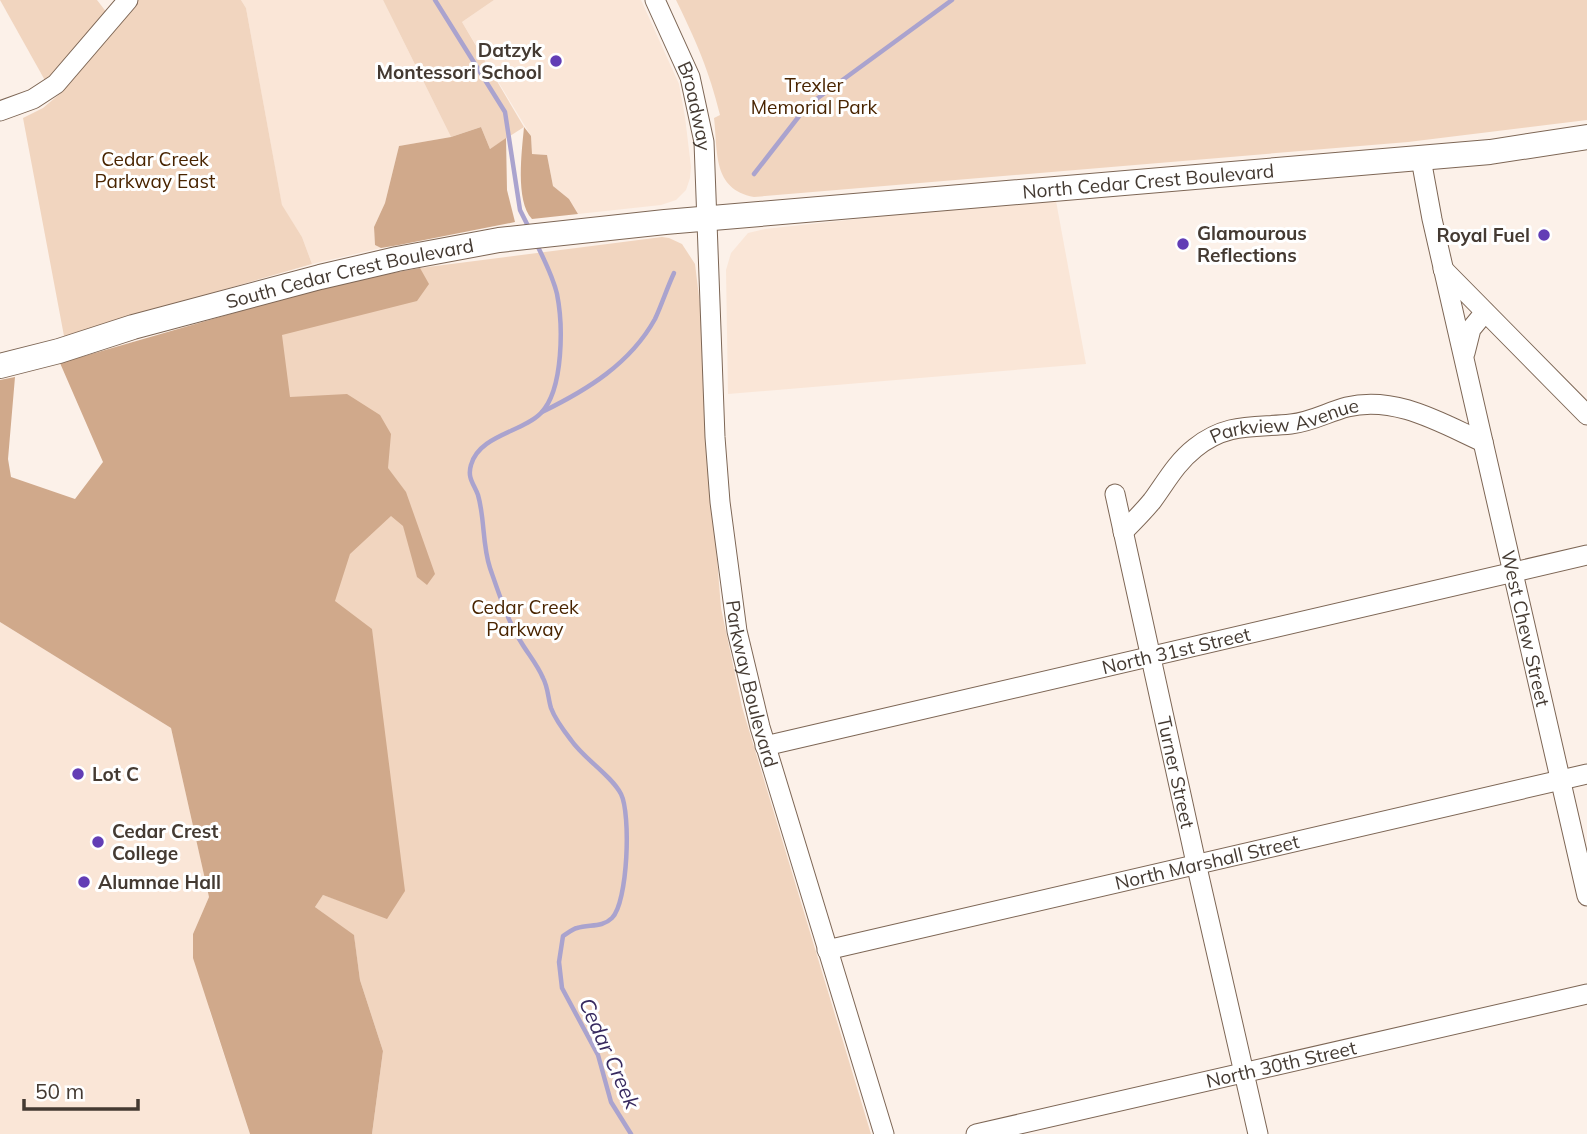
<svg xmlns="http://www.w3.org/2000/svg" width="1587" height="1134" viewBox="0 0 1587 1134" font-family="Mulish,sans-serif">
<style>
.built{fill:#fae6d7}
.green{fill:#f1d5bf}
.forest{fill:#d0a98b}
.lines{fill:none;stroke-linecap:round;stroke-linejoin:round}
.stream{stroke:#aaa3ce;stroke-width:4.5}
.minor-casing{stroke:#7d6655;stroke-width:21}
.major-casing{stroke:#7d6655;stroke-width:26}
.minor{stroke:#fff;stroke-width:19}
.major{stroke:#fff;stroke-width:24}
.poi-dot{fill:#623db5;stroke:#fff;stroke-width:2.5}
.labels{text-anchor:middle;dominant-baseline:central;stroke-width:6;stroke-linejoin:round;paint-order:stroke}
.poi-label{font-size:19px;font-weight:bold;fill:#443a32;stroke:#fff;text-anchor:start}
.park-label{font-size:19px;fill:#492400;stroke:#fff}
.street-label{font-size:19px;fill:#443a32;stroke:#fff}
.water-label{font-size:21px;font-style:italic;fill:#37295f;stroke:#fff}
</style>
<rect width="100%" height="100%" fill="#fcf1e9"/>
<g class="built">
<polygon points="241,0 383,0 451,137 399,146 385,203 374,227 375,245 381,248 312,264 302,237 282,206 246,8"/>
<polygon points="494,0 641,0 679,84 685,117 691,167 690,178 686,190 676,200 661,205 578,214 569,199 553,186 547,155 532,154 531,136 462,22"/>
<polygon points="1056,201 1086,364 728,394 726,270 731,253 748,233 765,229 957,208"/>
<polygon points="0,622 171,728 209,897 193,934 210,1012 250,1134 0,1134"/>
</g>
<g class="green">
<polygon points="0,0 97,0 107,13 47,84"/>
<polygon points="138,0 241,0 246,8 282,205 302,237 312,264 64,336 23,118 43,108 62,92"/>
<polygon points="383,0 494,0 462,22 524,127 490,149 481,127 451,137"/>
<path d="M676 0H1587V120L1408 142 754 197C712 189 718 152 714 118L720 115C709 70 696 41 676 0Z"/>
<polygon points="662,237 669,238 682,244 695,264 702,321 705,410 721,608 742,707 871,1134 372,1134 383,1051 360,980 354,936 315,907 323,895 352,905 281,408 265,336 338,283 420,268"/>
</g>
<g class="forest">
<polygon points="481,127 490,149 506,138 507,190 515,222 399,245 381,248 375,245 374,227 385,203 399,146 451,137"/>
<path d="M524 127 531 136 532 154 547 155 553 186 569 199 578 214 532 219C515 201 522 150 524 127Z"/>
<polygon points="420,268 429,284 417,301 282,335 290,397 347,394 380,415 391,434 388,468 406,492 435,574 427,585 417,577 403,526 391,516 350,554 335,601 372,629 405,891 387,919 323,895 315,907 354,935 360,980 383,1051 372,1134 250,1134 193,958 193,934 209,897 171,728 0,622 0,380 15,377 8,459 11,477 75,499 103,462 60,363 338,283"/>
</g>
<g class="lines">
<g class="stream">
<polyline points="435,0 505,112 520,210 529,228"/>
<polyline points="754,174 807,106 952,0"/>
<path d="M537 245C545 261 553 277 557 294 563 324 564 389 541 413 523 432 479 435 471 465 467 478 474 484 478 495 485 519 482 544 490 568 498 591 508 622 521 642 528 654 537 664 543 678 548 687 548 698 551 708 555 719 564 731 571 740 584 759 611 775 621 794 631 814 628 902 612 918 602 928 589 924 577 928 572 929 567 934 563 936L559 962 562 988 598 1055 611 1102 631 1134"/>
<path d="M542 412C587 390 630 364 655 319 662 304 667 288 674 273"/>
</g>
<defs>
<g id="minor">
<path id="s1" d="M655 0 690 77 704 142 715 437 720 502 737 631 760 727 884 1134"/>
<polyline points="0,111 33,99 56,84 128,0"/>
<path id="s2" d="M1421 159 1432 219 1587 896"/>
<polyline points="1443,269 1587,415"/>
<polyline points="1465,353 1471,329 1485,312"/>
<path id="s3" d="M1115 494 1196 863 1258 1134"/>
<path id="s4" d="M1123 532C1133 522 1143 512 1152 501 1166 482 1176 463 1195 448 1227 422 1255 428 1291 424 1311 422 1328 412 1347 407 1395 395 1441 423 1483 442"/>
<path id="s5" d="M765 746 1587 555"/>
<path id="s6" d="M827 950 1587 774"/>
<path id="s7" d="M976 1134 1587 994"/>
</g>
<g id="major">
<path id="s8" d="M0 366 59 351 133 327 320 277 397 259 499 240 665 222 1490 152 1587 137"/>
</g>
</defs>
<use href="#minor" class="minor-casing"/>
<use href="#major" class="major-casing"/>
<use href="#minor" class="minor"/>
<use href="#major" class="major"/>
</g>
<g class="poi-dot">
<circle cx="556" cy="61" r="7"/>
<circle cx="1544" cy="235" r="7"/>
<circle cx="1183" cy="244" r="7"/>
<circle cx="78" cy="774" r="7"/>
<circle cx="98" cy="842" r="7"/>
<circle cx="84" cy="882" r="7"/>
</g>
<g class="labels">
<g class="poi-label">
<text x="542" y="50" text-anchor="end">Datzyk<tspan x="542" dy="22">Montessori School</tspan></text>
<text x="1197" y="233">Glamourous<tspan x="1197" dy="22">Reflections</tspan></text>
<text x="1530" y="235" text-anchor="end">Royal Fuel</text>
<text x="92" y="774">Lot C</text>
<text x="112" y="831">Cedar Crest<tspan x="112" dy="22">College</tspan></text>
<text x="98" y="882">Alumnae Hall</text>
</g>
<g class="park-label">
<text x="814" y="85">Trexler<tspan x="814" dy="22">Memorial Park</tspan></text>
<text x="155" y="159">Cedar Creek<tspan x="155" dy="22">Parkway East</tspan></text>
<text x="525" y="607">Cedar Creek<tspan x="525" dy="22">Parkway</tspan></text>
</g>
<g class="street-label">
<text stroke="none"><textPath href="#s1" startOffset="114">Broadway</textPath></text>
<text stroke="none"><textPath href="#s8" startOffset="1167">North Cedar Crest Boulevard</textPath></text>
<text stroke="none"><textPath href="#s8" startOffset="362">South Cedar Crest Boulevard</textPath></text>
<text stroke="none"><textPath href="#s4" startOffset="206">Parkview Avenue</textPath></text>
<text stroke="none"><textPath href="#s2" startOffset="481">West Chew Street</textPath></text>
<text stroke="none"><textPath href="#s5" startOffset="422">North 31st Street</textPath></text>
<text stroke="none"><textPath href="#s1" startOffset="696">Parkway Boulevard</textPath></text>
<text stroke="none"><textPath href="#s3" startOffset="285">Turner Street</textPath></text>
<text stroke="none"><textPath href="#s6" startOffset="390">North Marshall Street</textPath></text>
<text stroke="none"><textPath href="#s7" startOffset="313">North 30th Street</textPath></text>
</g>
<g class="water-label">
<text transform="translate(610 1053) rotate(66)">Cedar Creek</text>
</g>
</g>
<path d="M24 1099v10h114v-10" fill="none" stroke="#443a32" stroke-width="3.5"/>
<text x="35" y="1099" font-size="21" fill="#443a32" stroke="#ffffff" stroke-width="5" paint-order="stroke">50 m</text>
</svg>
